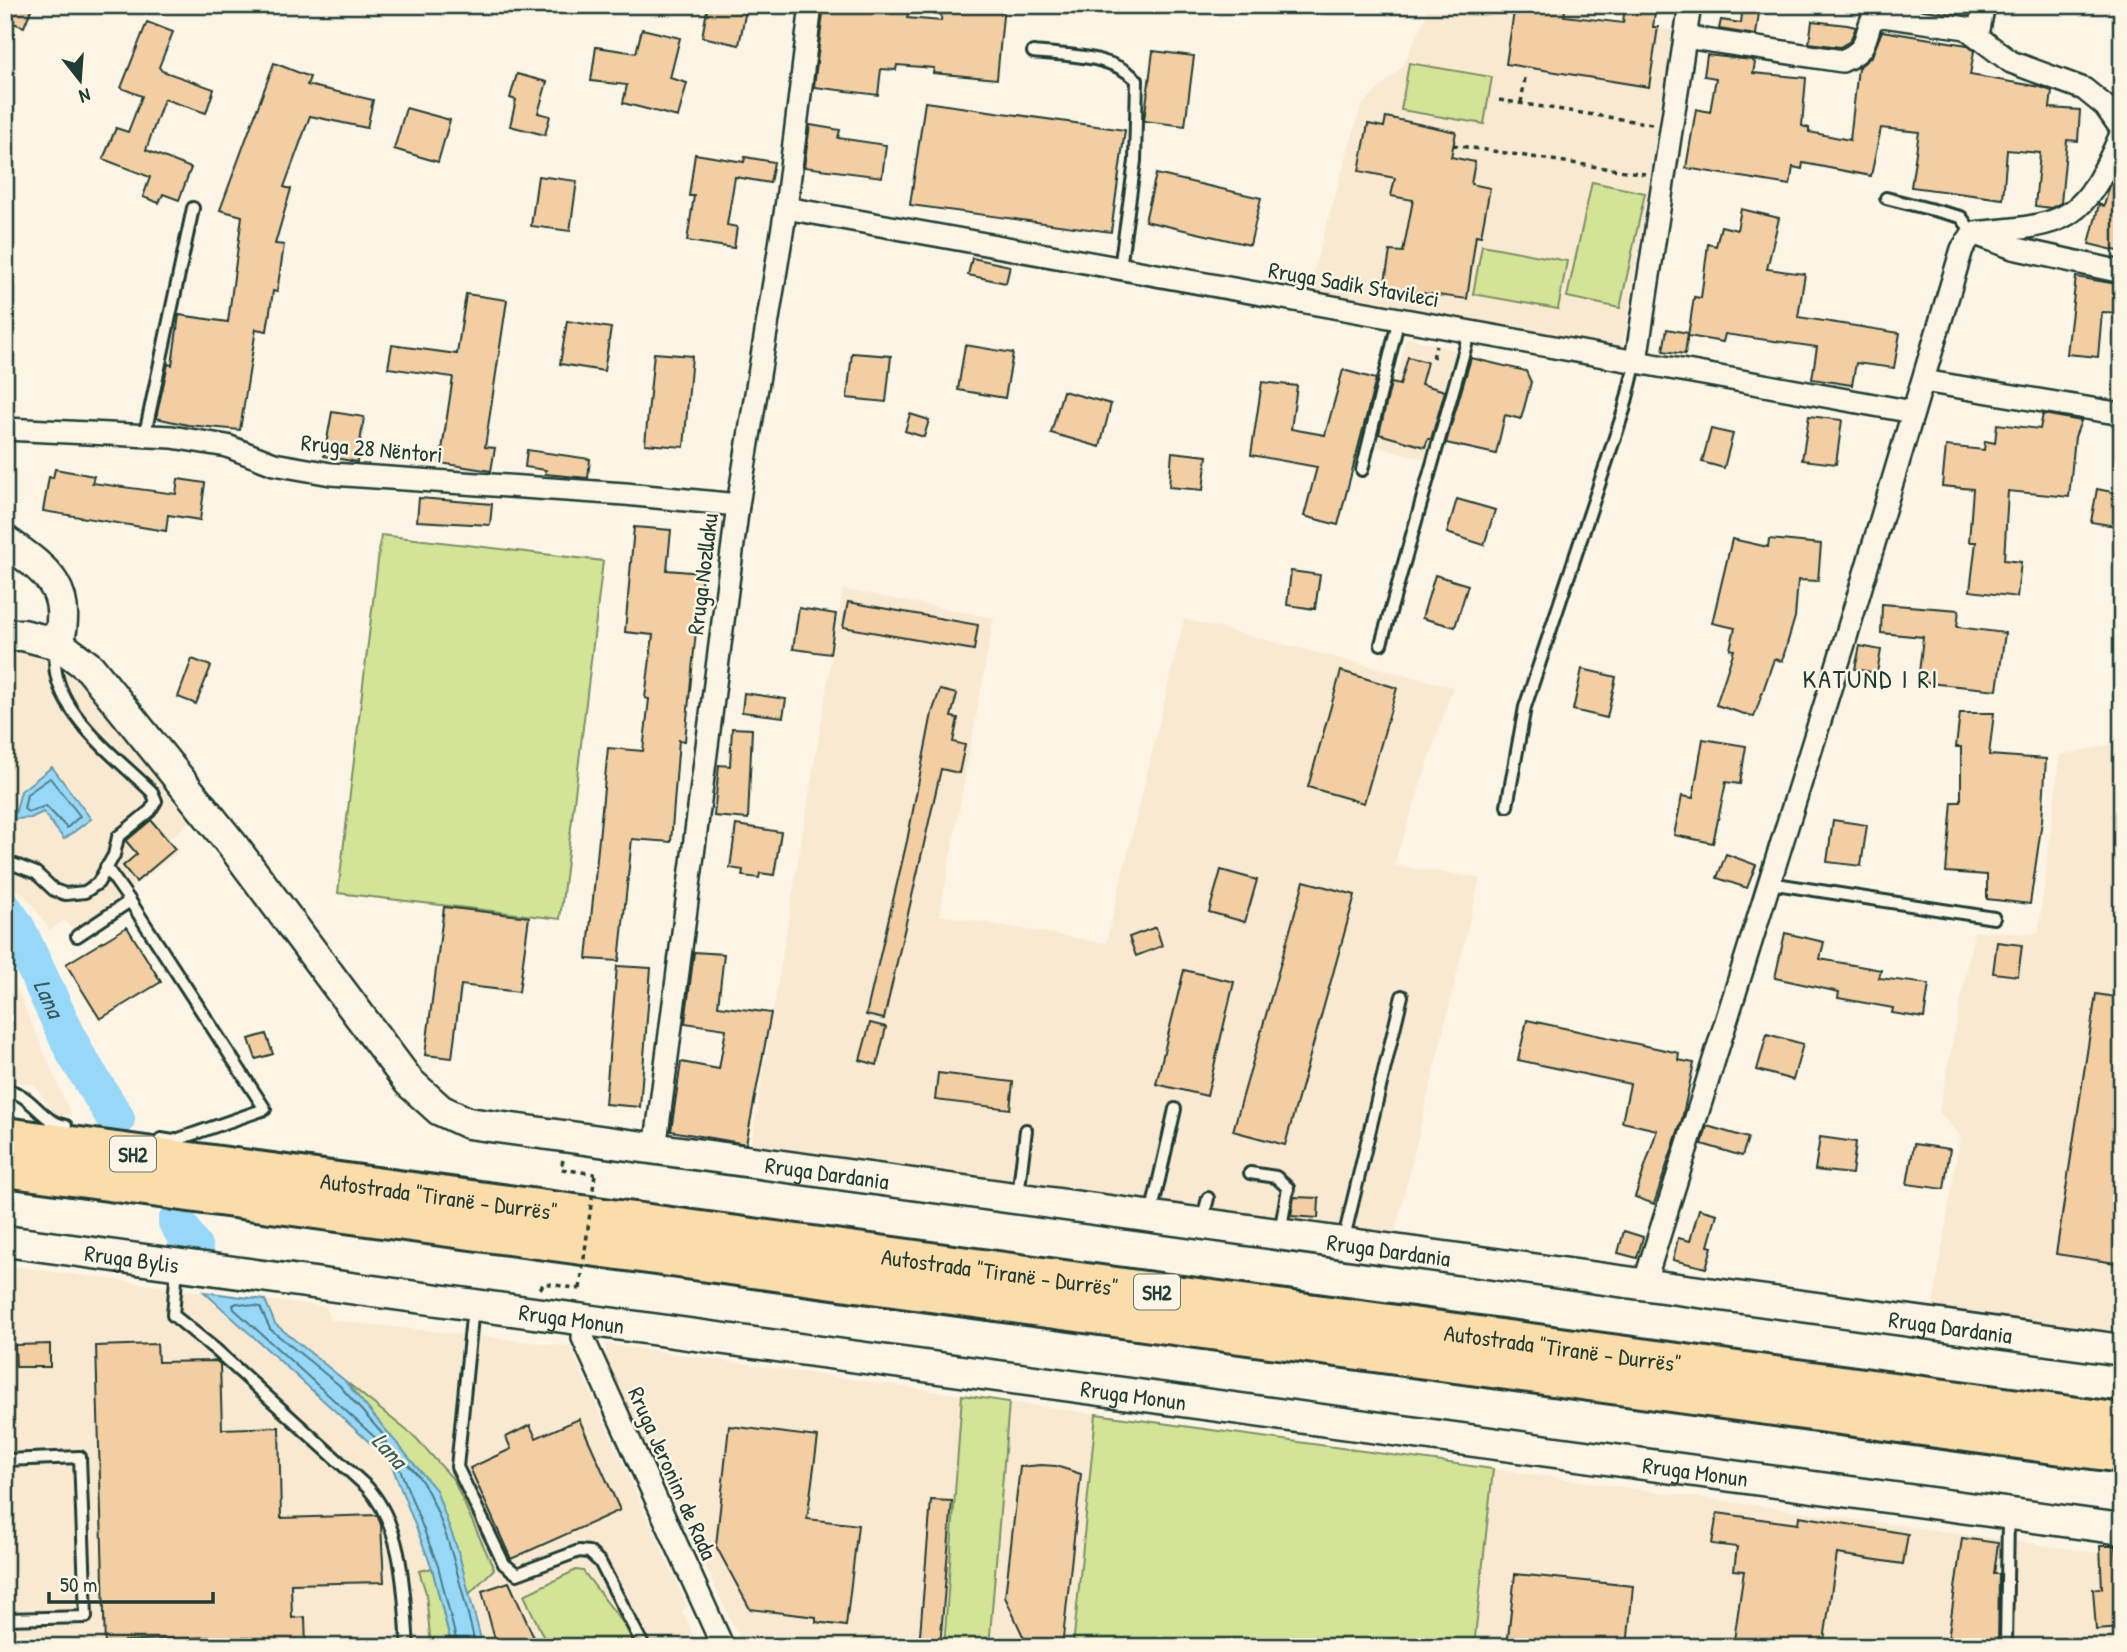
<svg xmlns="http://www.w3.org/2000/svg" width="2127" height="1652" viewBox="0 0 2127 1652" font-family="'Patrick Hand',sans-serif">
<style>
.built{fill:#fae9d1}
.green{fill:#d3e497;stroke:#799066;stroke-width:2}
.water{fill:#97d8f9;stroke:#679aaa;stroke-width:2}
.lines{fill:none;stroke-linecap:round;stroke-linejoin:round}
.shore{stroke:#4f7b83;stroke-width:2}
.river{stroke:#97d8f9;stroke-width:38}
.building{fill:#f4cea3;stroke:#1f3d34;stroke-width:2}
.service-casing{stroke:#1f3d34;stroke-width:16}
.minor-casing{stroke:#1f3d34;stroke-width:26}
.secondary-casing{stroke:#1f3d34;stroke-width:35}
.motorway-casing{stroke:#1f3d34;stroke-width:44}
.path{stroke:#1f3d34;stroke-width:3.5;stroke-dasharray:5 5;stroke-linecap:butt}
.service{stroke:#fcf5e5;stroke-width:10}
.minor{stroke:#fcf5e5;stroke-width:21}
.secondary{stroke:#fcf5e5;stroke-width:30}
.motorway{stroke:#fbddab;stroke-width:38}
.path-bridge{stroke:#1f3d34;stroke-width:3.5;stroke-dasharray:5 5;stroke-linecap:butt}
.labels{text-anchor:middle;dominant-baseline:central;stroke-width:5;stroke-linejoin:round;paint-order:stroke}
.shield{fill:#fcf5e5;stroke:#617469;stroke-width:2}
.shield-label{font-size:21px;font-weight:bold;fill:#1f3d34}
.street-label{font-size:23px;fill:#1f3d34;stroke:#fcf5e5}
.water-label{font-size:24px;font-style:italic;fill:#375c5b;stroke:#fcf5e5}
.quarter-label{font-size:26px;letter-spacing:2px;fill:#1f3d34;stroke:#fcf5e5}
</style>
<rect width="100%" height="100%" fill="#fcf5e5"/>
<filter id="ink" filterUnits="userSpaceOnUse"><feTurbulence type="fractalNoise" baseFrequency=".0143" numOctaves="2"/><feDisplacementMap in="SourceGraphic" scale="14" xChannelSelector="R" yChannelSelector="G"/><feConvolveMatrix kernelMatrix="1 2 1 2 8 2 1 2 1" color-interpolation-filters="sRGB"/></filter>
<g filter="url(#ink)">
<g class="built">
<polygon points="1427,5 1591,5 1590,19 1673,30 1623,347 1307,293 1361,106 1402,67 1426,16"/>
<polygon points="1407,337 1458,351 1428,460 1377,447"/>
<polygon points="843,589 994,618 940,915 1106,943 1184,619 1453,687 1394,865 1480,878 1391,1250 748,1163"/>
<polygon points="2122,623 2122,1350 1930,1324 1960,1136 1939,1112 1974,931 2038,934 2060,755 2114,744"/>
<polygon points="25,648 39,649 72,665 199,813 169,840 180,851 74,931 64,920 50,931 29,900 5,878 5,650"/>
<polygon points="5,961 71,1115 56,1117 34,1084 5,1081"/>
<polygon points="5,1265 204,1292 390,1461 432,1568 419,1572 426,1593 431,1647 5,1647"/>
<polygon points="265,1300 326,1306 331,1320 570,1346 688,1607 682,1610 699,1647 483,1647 469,1594 494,1569 416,1438 275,1324"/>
<polygon points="606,1344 962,1395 944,1647 744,1647 606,1362"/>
<polygon points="1009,1402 1096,1414 1073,1647 989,1647"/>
<polygon points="1493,1469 2122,1556 2122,1647 1474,1647"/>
</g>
<g class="green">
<polygon points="1894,5 1978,5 1976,19"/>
<polygon points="1409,63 1492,77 1484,124 1401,110"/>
<polygon points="1592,182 1645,193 1620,308 1567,297"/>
<polygon points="1482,245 1567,261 1558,309 1473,294"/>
<polygon points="381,535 603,561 560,919 338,893"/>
<polygon points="344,1380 416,1438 453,1479 494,1569 469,1594 458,1551 435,1490"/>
<polygon points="962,1395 1009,1402 989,1647 944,1647"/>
<polygon points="1096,1414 1493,1469 1474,1647 1073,1647"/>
<polygon points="432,1568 452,1647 431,1647 426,1593 419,1571"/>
<polygon points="576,1570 583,1571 629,1631 633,1647 548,1647 524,1595"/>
</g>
<g class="water">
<polygon points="52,767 91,819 64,839 43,812 31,818 14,819 21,791"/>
<polygon points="204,1292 265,1300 275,1324 344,1380 436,1490 458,1551 483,1647 452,1647 432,1568 390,1461"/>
</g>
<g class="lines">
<g class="shore">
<polygon points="50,778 80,816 67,828 46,806 28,812 24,809 27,794"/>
<polygon points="237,1303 260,1307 270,1329 339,1385 386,1438 386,1443 381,1443 234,1309 233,1305"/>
<path d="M458 1647 438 1566 398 1464 401 1460C440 1479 465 1604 476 1647"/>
</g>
<g class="river">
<path id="s1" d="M5 911 16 927 75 1053 116 1119"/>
<polyline points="177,1222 194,1249"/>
</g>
</g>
<g class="building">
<polygon points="5,5 33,5 24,27 5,20"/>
<polygon points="708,5 747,5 739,45 702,37"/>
<polygon points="824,5 893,5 909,8 907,18 941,21 942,5 1004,5 997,79 933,73 934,68 897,65 896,70 881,69 878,95 814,87"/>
<polygon points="1515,5 1566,5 1564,16 1623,23 1625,5 1656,5 1653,27 1658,27 1649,87 1506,64"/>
<polygon points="1743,5 1760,5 1756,35 1719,29 1721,20 1741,23"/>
<polygon points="1812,21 1847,25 1856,27 1850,41 1840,47 1809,43"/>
<polygon points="147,22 173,32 159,67 162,71 214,89 206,113 164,99 146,150 191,168 179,200 163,194 159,203 143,197 150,177 103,159 116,128 128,132 142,96 121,88"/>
<polygon points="642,29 680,38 670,78 687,83 678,117 623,103 627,85 591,81 596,47 636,53"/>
<polygon points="1882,31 1967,45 1974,51 1970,75 2040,87 2052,91 2050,108 2080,110 2078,141 2067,140 2061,203 2051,208 2035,206 2040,153 2007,150 2003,199 1911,187 1919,132 1881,128 1871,176 1803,163 1802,169 1793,167 1790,185 1686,168 1696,109 1710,112 1716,78 1704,76 1707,55 1752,60 1755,63 1753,73 1806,78 1802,126 1809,128 1809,132 1850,140 1858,68 1872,56"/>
<polygon points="1153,51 1194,56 1185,126 1144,121"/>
<polygon points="274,63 310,77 307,85 373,100 367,128 310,116 284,187 291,189 275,244 284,245 277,292 273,291 267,331 256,329 240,430 188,425 156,418 168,364 172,365 179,315 228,322 242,216 220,210"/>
<polygon points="517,74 547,82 538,113 550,116 545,135 510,126 516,100 510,98"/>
<polygon points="925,102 1125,130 1111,232 910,205"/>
<polygon points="406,108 450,120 438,162 394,149"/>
<polygon points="1386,117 1456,132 1451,157 1475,162 1471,184 1490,188 1481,236 1476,235 1467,299 1384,288 1390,251 1403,252 1413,200 1391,196 1395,178 1359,171 1368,124 1384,127"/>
<polygon points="810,125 840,130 838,138 886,145 882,177 804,167"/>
<polygon points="695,154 744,162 745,157 774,162 770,183 735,177 727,225 737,227 734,248 687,241 694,196 689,196"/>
<polygon points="2122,164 2122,252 2089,244 2099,204 2104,206 2109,188"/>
<polygon points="1156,174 1261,198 1250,245 1145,221"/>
<polygon points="538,176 577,181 570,231 531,226"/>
<polygon points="1741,209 1779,218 1767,269 1805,274 1798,317 1900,333 1894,368 1856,363 1852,385 1812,379 1817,347 1725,334 1723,342 1688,336 1694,297 1701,298 1708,244 1716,246 1721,226 1737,230"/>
<polygon points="972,258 1010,266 1006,283 968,275"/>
<polygon points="2076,277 2117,284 2116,296 2122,297 2122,313 2102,312 2098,357 2067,354"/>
<polygon points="466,294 507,300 485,447 495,448 491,471 440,463 453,377 388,368 392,345 457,354"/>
<polygon points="567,321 611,328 604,371 560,364"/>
<polygon points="1667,329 1688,333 1685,354 1663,351"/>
<polygon points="965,345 1013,353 1005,398 958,390"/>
<polygon points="654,353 692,356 684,447 645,444"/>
<polygon points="852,353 891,356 886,402 847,398"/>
<polygon points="1408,357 1427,362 1421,384 1445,391 1431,439 1428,439 1425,447 1379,434 1391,383 1400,385"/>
<polygon points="1471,358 1526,371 1531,382 1521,419 1505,415 1496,454 1446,443"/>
<polygon points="1343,370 1376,379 1338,525 1304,516 1317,467 1251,455 1262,382 1297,386 1291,429 1325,435"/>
<polygon points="1063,391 1111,404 1100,447 1051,433"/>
<polygon points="332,412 364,417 357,462 324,456"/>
<polygon points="910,414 929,420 924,437 905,431"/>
<polygon points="2043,414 2081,421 2075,437 2069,497 2008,491 2004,560 2021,562 2017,597 1970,591 1976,542 1969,542 1973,489 1942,486 1946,446 1984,450 1985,441 1995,443 1997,424 2040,429"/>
<polygon points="1809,416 1842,420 1836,464 1802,460"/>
<polygon points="1711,429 1733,434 1724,468 1702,462"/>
<polygon points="527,450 590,459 588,478 545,474 546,470 525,467"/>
<polygon points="1172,452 1207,456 1203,490 1169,487"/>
<polygon points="55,469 94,476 92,483 176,494 178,479 205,483 200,520 168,515 166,531 43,511 49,477 53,478"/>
<polygon points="2097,489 2122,494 2122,527 2091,522"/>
<polygon points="419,498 492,504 490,525 417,521"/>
<polygon points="1457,499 1495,510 1484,545 1447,533"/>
<polygon points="634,527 671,530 667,570 702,573 688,709 685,741 679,740 671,842 632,839 619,961 587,959 608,748 643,751 649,699 645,698 653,635 625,632"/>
<polygon points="1732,539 1768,547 1769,539 1821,544 1818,581 1798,580 1795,617 1782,661 1774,659 1754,717 1716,705 1734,650 1730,649 1735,628 1712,623"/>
<polygon points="1291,571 1320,575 1315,609 1287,605"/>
<polygon points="1435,575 1468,585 1455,627 1422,618"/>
<polygon points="848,602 978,625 974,650 843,627"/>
<polygon points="1882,604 1959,610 1957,627 2005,633 1997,690 1918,682 1923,637 1881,633"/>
<polygon points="799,608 836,614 830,654 793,649"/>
<polygon points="1860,646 1881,650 1877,673 1855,669"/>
<polygon points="192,659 211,666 196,704 178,697"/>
<polygon points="1582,669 1616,677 1607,718 1573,710"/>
<polygon points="1341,671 1397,688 1364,803 1308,787"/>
<polygon points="940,690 957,694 951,717 958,718 953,742 965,745 959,773 941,769 884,1019 866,1015 907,841 932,713"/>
<polygon points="744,693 786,699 783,717 742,712"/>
<polygon points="1960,713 1994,713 1989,755 2046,759 2042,821 2030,904 1987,899 1987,875 1946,872 1952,802 1961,802 1961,747 1956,747"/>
<polygon points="732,728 752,729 748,819 714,816 719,765 730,766"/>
<polygon points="1703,739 1746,746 1740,784 1726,782 1713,843 1674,835 1682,796 1693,798"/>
<polygon points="151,820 175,849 136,882 123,866 137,854 126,841"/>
<polygon points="1833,820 1867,825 1861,866 1827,862"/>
<polygon points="736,825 781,832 774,875 760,873 759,878 742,876 743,870 730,868"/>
<polygon points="1726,854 1756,865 1747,888 1717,878"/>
<polygon points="1221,870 1257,880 1245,922 1209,912"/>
<polygon points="1304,881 1355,895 1285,1145 1233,1131"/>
<polygon points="444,907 529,917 519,992 461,985 452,1058 425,1055"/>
<polygon points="127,927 161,982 100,1019 66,964"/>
<polygon points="1156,927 1162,946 1136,956 1129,937"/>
<polygon points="1785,933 1824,942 1820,959 1881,970 1879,978 1929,984 1924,1018 1892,1013 1893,1008 1838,998 1839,992 1775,978"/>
<polygon points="1997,942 2022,945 2018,976 1993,973"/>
<polygon points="694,952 724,954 718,1006 771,1013 746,1144 671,1131 681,1062 719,1069 726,1029 685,1023"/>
<polygon points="617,966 651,968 640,1107 605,1104"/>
<polygon points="1184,970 1234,982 1207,1096 1156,1084"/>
<polygon points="2096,994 2122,998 2122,1264 2056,1254"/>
<polygon points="1527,1020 1679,1053 1678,1060 1694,1063 1682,1119 1654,1204 1635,1197 1657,1130 1622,1122 1630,1084 1518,1060"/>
<polygon points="870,1023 886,1027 877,1065 860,1060"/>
<polygon points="266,1034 273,1054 256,1059 249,1039"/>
<polygon points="1767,1034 1803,1044 1793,1080 1757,1070"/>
<polygon points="938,1073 1013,1082 1010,1109 935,1100"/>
<polygon points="1707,1126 1748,1138 1742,1156 1702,1144"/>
<polygon points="1820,1137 1856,1142 1852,1174 1815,1170"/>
<polygon points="1914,1144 1950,1149 1944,1189 1907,1184"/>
<polygon points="1294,1197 1319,1198 1318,1218 1291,1216"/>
<polygon points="1699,1209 1717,1214 1708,1246 1712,1247 1706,1268 1673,1260 1678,1238 1690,1241"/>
<polygon points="1624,1231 1643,1237 1637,1258 1618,1253"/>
<polygon points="50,1344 50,1367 16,1367 15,1345"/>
<polygon points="157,1344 158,1362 216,1361 220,1364 222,1429 279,1427 281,1518 377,1515 381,1525 384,1582 291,1584 292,1618 305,1617 306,1647 215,1647 215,1637 124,1641 124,1647 105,1647 96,1346"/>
<polygon points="579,1419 620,1510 511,1559 470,1468 511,1449 506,1437 530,1425 536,1438"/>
<polygon points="729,1426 818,1437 807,1519 858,1525 846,1626 816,1622 816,1617 750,1609 716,1546"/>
<polygon points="1041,1465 1056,1466 1081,1474 1062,1647 1028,1647 1005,1597 1020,1467"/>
<polygon points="931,1500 952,1501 940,1647 919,1647"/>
<polygon points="1717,1513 1798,1524 1799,1516 1908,1534 1903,1564 1837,1554 1823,1647 1733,1647 1744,1571 1734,1570 1737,1547 1712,1544"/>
<polygon points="1962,1538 1998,1543 1994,1574 1999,1574 1998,1647 1947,1647"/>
<polygon points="2100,1546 2116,1546 2119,1588 2122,1588 2122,1628 2096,1630 2093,1589 2102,1588"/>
<polygon points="1515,1574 1633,1586 1627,1647 1507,1647"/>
<polygon points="509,1582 538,1647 497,1647 482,1591"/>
</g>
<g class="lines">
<defs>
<g id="service">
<path d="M1033 52C1067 56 1111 54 1137 80L1135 161 1120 268"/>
<polyline points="1886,198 1961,217 1973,233"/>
<polyline points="145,434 193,208"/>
<polyline points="1362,470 1399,318"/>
<polyline points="1381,644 1470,331"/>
<polyline points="1507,806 1525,707 1624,410 1636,361"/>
<path d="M5 861 36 873 54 890 65 894 85 892 98 883 114 855 118 837 150 811 156 801 152 792C118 758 42 704 57 648"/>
<polyline points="106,867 130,901"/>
<polyline points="1769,883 1994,918"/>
<polyline points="77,936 130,901 265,1109 173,1141 161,1139"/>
<path d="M5 1090C32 1093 40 1122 66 1126"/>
<polyline points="1250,1173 1276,1177 1288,1188 1280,1232"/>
<polyline points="1018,1196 1026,1130"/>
<polyline points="1151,1215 1175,1109"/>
<polyline points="1202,1222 1208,1198"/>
<polyline points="1343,1242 1402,996"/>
<path d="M177 1267 173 1315 216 1350 367 1487C404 1527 404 1595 408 1647"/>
<polyline points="473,1307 457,1467 504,1564 517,1574 579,1551 589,1552 600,1562 644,1647"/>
<polyline points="5,1460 80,1457 86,1617 5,1619"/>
<polyline points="2006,1647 2008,1517"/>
</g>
<g id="minor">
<polyline points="1978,34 1984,5"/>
<path d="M1685 37 1842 61C1868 50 1863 42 1872 19L1883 16 1966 28 2011 62 2084 89 2105 106 2122 130"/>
<polyline points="786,208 1913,412"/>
<polyline points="1978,235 2013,248 2122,272"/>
<polyline points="1636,361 1690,5"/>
<polyline points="1923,381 2122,414"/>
<polyline points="5,429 172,437 227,446 274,464 331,474 625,494 738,505"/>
<polyline points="655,1150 738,505 786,208 811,5"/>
<path d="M1644 1284 1843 647 1962 249 1973 233C2070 224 2082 224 2122 132"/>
<polyline points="584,1320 583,1338 723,1647"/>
</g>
<g id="secondary">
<path d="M5 541C47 571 73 588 58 644"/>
<path id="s2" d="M5 635H23L58 644 90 668 233 846 409 1082 440 1110 468 1123 2122 1350"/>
<path id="s3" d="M5 1241 2122 1529"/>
</g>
<g id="motorway">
<path id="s4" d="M5 1137 2122 1423"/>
<polyline points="5,1167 2122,1453"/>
</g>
</defs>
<use href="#service" class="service-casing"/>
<use href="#minor" class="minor-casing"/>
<use href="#secondary" class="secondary-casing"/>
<use href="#motorway" class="motorway-casing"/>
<g class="path">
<polyline points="1499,100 1652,124"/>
<polyline points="1521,103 1525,78"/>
<polyline points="1453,145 1645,174"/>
<polyline points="1433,358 1436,345"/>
<polyline points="563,1160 561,1169 595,1174"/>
<polyline points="540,1289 544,1283 580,1289"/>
</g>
<use href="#service" class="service"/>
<use href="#minor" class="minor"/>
<use href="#secondary" class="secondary"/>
<use href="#motorway" class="motorway"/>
<polyline class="path-bridge" points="580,1289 595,1174"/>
</g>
</g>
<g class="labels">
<g class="shield">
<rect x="110" y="1136.5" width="46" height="35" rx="5"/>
<rect x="1134" y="1274.5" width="46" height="35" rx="5"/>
</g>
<g class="shield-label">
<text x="133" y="1154">SH2</text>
<text x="1157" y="1292">SH2</text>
</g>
<g class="street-label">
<text transform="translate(1354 284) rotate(10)">Rruga Sadik Stavileci</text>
<text transform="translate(372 448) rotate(5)">Rruga 28 Nëntori</text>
<text transform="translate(702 574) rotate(-83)">Rruga Nozllaku</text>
<text stroke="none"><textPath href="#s2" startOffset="1052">Rruga Dardania</textPath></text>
<text stroke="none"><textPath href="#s4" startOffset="438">Autostrada "Tiranë - Durrës"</textPath></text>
<text stroke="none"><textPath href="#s2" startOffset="1619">Rruga Dardania</textPath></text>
<text stroke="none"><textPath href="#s3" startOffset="128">Rruga Bylis</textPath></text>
<text stroke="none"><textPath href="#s4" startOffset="1004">Autostrada "Tiranë - Durrës"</textPath></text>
<text stroke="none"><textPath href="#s3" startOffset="572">Rruga Monun</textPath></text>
<text stroke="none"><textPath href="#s2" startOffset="2186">Rruga Dardania</textPath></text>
<text stroke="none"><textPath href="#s4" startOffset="1572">Autostrada "Tiranë - Durrës"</textPath></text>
<text stroke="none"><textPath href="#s3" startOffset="1139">Rruga Monun</textPath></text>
<text stroke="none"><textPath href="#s3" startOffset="1706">Rruga Monun</textPath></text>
<text transform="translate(673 1473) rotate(66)">Rruga Jeronim de Rada</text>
</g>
<g class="water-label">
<text stroke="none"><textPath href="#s1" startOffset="98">Lana</textPath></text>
<text transform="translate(390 1450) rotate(48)">Lana</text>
</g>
<g class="quarter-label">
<text x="1871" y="678">KATUND I RI</text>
</g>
</g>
<rect width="2127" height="1652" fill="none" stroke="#fcf5e5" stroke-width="28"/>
<rect x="14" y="14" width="2099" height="1624" fill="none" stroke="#1f3d34" stroke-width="2.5" filter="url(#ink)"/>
<g transform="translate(80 80) rotate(163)" stroke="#fcf5e5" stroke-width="5" paint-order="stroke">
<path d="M0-5L12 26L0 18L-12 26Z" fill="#1f3d34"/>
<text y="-10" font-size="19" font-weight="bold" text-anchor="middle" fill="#1f3d34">N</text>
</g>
<path d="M49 1592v10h164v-10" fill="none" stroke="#1f3d34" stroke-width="3.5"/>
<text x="60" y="1592" font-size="21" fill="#1f3d34" stroke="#fcf5e5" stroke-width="5" paint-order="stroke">50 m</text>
</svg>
